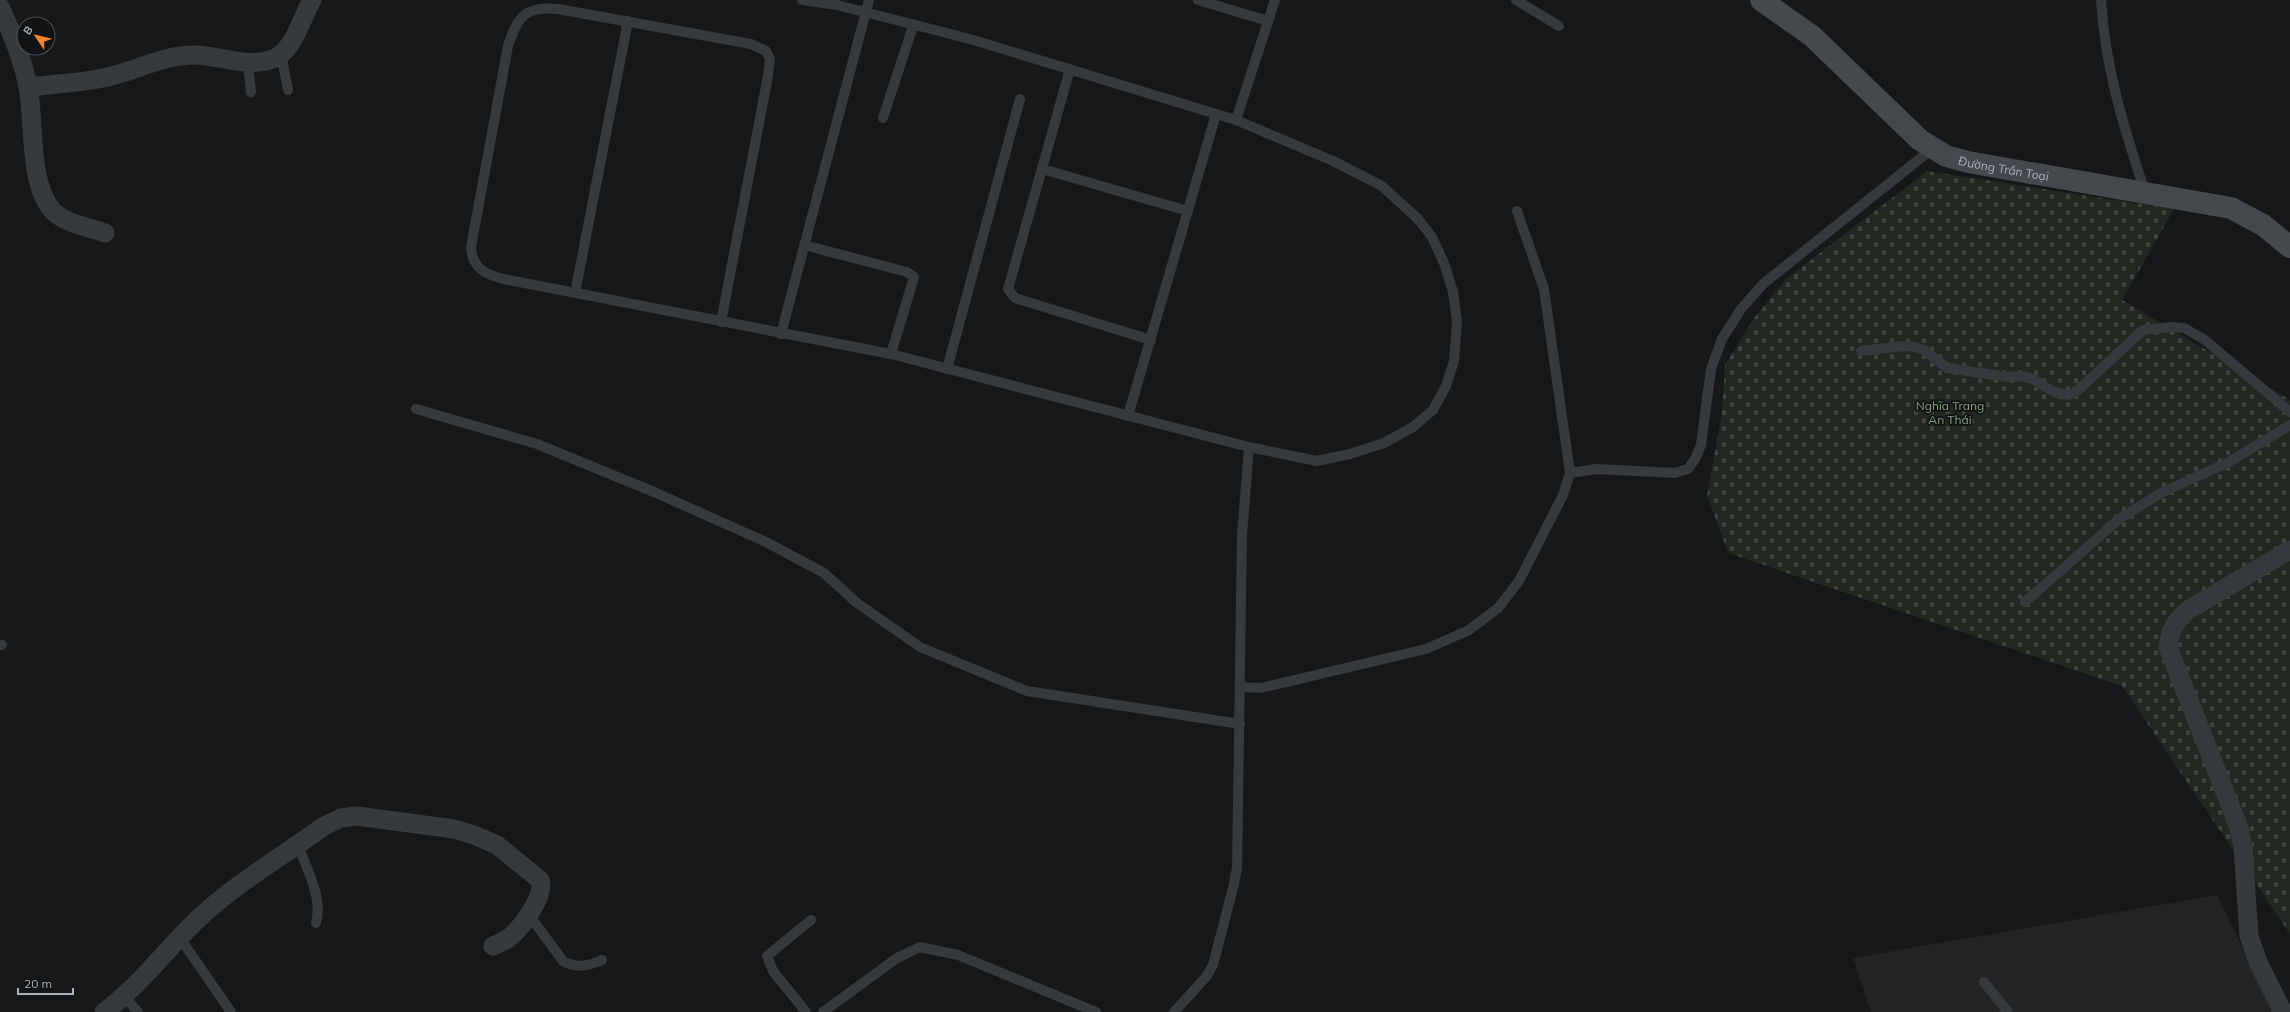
<svg xmlns="http://www.w3.org/2000/svg" width="2290" height="1012" viewBox="0 0 2290 1012" font-family="Mulish,sans-serif">
<style>
.built{fill:#222325}
.cemetery{fill:url(#cemetery-stones)}
.lines{fill:none;stroke-linecap:round;stroke-linejoin:round}
.lane{stroke:#373a3d;stroke-width:10}
.street{stroke:#373a3d;stroke-width:19}
.secondary{stroke:#45494d;stroke-width:22}
.labels{text-anchor:middle;dominant-baseline:central;stroke-width:3.5;stroke-linejoin:round;paint-order:stroke}
.street-label{font-size:12px;fill:#a8b1b9;stroke:#111213}
.park-label{font-size:12px;fill:#85a47e;stroke:#111213}
</style>
<defs>
<pattern id="cemetery-stones" width="16" height="16" patternUnits="userSpaceOnUse"><rect width="16" height="16" fill="#212820"/><path d="M2 7V4a2 2 0 0 1 4 0v3zM10 15v-3a2 2 0 0 1 4 0v3z" fill="#3e453e"/></pattern>
</defs>
<rect width="100%" height="100%" fill="#161718"/>
<polygon class="built" points="2217,895 2273,1012 1871,1012 1853,958"/>
<polygon class="cemetery" points="1927,171 2174,209 2122,300 2290,400 2290,934 2122,686 1728,553 1707,495 1722,413 1725,365 1754,318 1786,279"/>
<g class="lines">
<g class="lane">
<polyline points="802,0 837,5 970,39 1236,120 1333,161 1382,186 1418,219 1432,237 1444,263 1453,292 1457,321 1454,361 1446,386 1433,410 1413,427 1384,443 1350,454 1317,461 1249,447"/>
<polyline points="1198,0 1268,21"/>
<polyline points="1516,0 1559,26"/>
<path d="M2101 0C2105 68 2124 128 2145 192"/>
<polyline points="281,54 288,90"/>
<polyline points="248,63 251,92"/>
<polyline points="1070,69 1008,289 1015,298 1151,340"/>
<polyline points="883,118 913,26"/>
<polyline points="1236,120 1275,0"/>
<polyline points="1042,169 1188,211"/>
<polyline points="1517,211 1544,289 1570,473"/>
<polyline points="804,245 907,272 914,277 891,354"/>
<polyline points="575,293 628,21"/>
<path d="M721 322 768 76 770 59 766 51 751 44 558 9C525 6 518 16 508 46L471 247C472 267 484 274 503 279L891 354 1249 447 1242 535 1237 868 1234 884 1213 965 1206 977 1174 1012"/>
<polyline points="781,334 869,0"/>
<polyline points="1861,351 1904,346 1915,347 1924,350 1947,368 2007,377 2018,376 2031,378 2054,392 2068,395 2077,391 2143,330 2173,327 2184,328 2205,340 2290,412"/>
<polyline points="947,369 1020,99"/>
<polyline points="416,409 537,444 654,492 766,542 824,573 857,603 920,647 1027,691 1240,724"/>
<polyline points="1128,416 1216,114"/>
<polyline points="2025,602 2119,519 2161,493 2229,462 2290,425"/>
<polyline points="0,645 2,645"/>
<polyline points="1240,687 1261,688 1426,649 1469,630 1498,608 1519,581 1563,495 1570,473 1596,469 1675,473 1688,469 1695,459 1701,445 1711,369 1722,339 1741,309 1763,284 1932,149"/>
<path d="M298 845C307 870 323 897 316 923"/>
<path d="M529 915 563 961C576 969 589 966 602 960"/>
<polyline points="180,938 231,1012"/>
<polyline points="1984,982 2008,1012"/>
<polyline points="125,997 138,1012"/>
<polyline points="806,1012 773,971 767,956 811,920"/>
<polyline points="823,1012 897,958 920,947 958,955 1096,1012"/>
</g>
<g class="street">
<path d="M0 7C12 33 23 59 28 87 35 122 28 181 52 210 63 223 89 227 105 233"/>
<path d="M28 87C53 84 79 83 103 78 134 72 162 55 194 55 222 55 255 72 280 55 296 43 302 17 312 0"/>
<path d="M104 1012C140 986 166 949 199 918 236 883 283 856 324 826L341 818 357 816 454 829 474 835 497 845 540 880C546 895 521 928 510 937 506 941 499 943 493 946"/>
<path d="M2283 1012 2258 962 2249 936 2243 847 2239 828 2168 647C2170 630 2175 621 2188 610L2290 550"/>
</g>
<path class="secondary" id="s1" d="M1761 0 1812 36 1920 140 1946 156 1968 162 2231 208 2263 225 2290 247"/>
</g>
<g class="labels">
<g class="street-label">
<text stroke="none"><textPath href="#s1" startOffset="302">Đường Trần Toại</textPath></text>
</g>
<g class="park-label">
<text x="1950" y="405">Nghĩa Trang<tspan x="1950" dy="14">An Thái</tspan></text>
</g>
</g>
<g transform="translate(36 36) rotate(305)"><circle r="19" fill="#111213" stroke="#4d5255"/>
<path d="M0-3L7 15L0 10L-7 15Z" fill="#f8832e"/>
<text y="-6" font-size="11" font-weight="bold" text-anchor="middle" fill="#a8b1b9">B</text>
</g>
<path d="M18 988v6h55v-6" fill="none" stroke="#a8b1b9" stroke-width="2"/>
<text x="24" y="988" font-size="12" fill="#a8b1b9" stroke="#111213" stroke-width="3" paint-order="stroke">20 m</text>
</svg>
